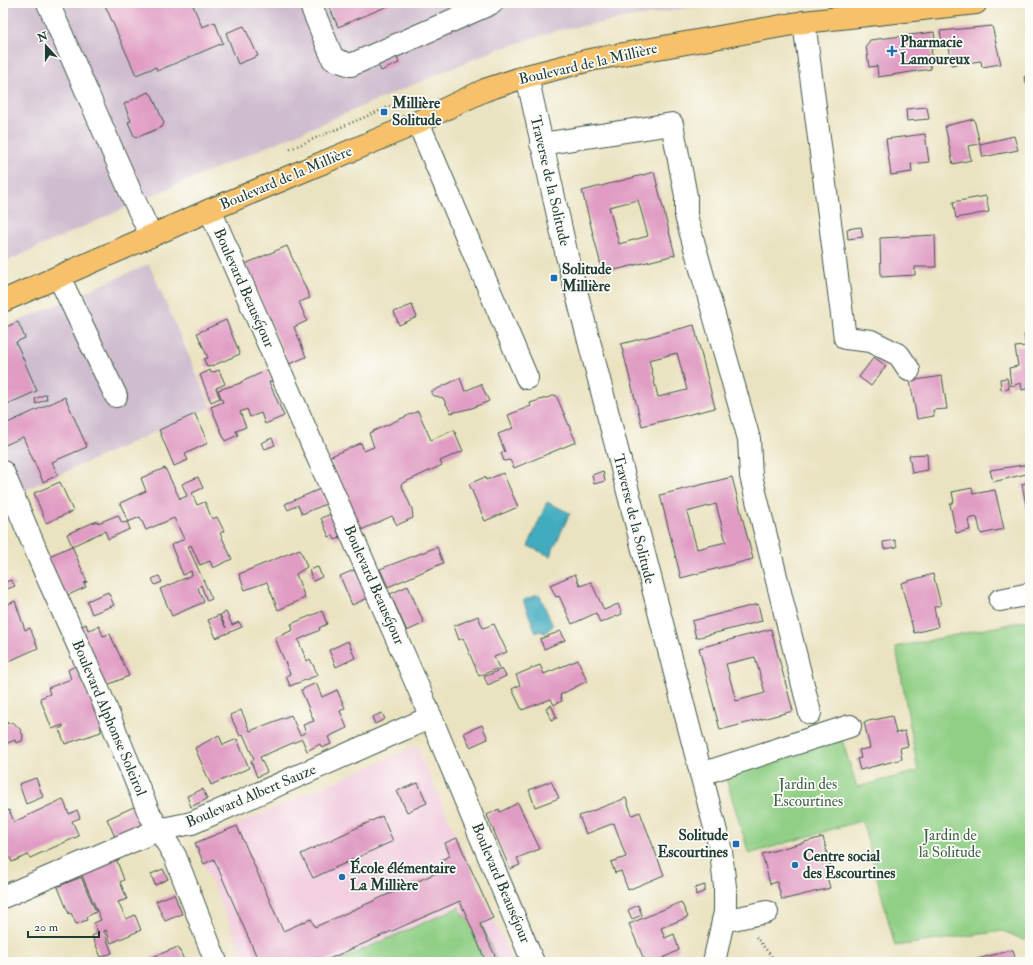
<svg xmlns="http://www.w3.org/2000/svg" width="1033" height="965" viewBox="0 0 1033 965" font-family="'IM FELL Double Pica',serif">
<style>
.built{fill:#f2cfe1}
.industrial{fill:#cfbdcf}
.green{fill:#90cf85;stroke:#58865c}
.water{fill:#3facbe;stroke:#2f7479}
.building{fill:#e09cc3;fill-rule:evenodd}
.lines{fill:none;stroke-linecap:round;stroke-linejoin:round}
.minor-casing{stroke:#3d5649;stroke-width:24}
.major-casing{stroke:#3d5649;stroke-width:24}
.path{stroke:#3d5649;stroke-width:2.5;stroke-dasharray:1 3;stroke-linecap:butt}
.minor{stroke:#fff;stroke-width:22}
.major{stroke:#f6c16b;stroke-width:22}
.poi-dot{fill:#1f6fb2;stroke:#fdfcf7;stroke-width:1.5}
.labels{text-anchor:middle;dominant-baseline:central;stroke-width:3.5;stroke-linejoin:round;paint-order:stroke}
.poi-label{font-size:15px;font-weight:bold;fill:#1f3d34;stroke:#fdfcf7;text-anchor:start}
.street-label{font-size:15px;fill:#1f3d34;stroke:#fdfcf7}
.park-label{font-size:15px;fill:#3b6248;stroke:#fdfcf7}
</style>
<rect width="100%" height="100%" fill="#fdfcf7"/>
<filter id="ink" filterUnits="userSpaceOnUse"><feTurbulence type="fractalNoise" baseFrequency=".025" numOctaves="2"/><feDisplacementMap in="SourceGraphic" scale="8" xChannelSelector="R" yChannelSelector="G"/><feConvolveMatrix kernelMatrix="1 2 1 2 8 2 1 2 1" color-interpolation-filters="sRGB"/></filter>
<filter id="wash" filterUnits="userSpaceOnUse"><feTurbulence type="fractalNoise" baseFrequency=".012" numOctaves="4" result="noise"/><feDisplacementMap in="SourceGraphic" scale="16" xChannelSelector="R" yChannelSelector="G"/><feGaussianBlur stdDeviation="0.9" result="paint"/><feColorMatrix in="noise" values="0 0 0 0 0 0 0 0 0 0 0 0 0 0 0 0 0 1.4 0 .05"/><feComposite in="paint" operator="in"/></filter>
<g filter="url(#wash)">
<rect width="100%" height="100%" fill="#eae3c1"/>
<polygon class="built" points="416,746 513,962 246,962 195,843"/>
<g class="industrial">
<polygon points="3,3 717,3 559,30 493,51 174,186 3,263"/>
<polygon points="149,264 211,407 20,492 3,453 3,328"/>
</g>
<g class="green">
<polygon points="1030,620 1030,937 1024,940 1003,931 895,946 863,824 860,821 749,854 725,775 841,737 857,787 918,771 896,647"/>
<polygon points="459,907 464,917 476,913 498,962 335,962"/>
</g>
<g class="water">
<polygon points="547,502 570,513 550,556 528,546"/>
<polygon points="536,595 540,596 553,626 545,633 539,631 536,633 524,603 524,600"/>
</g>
<g id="blocks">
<g class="building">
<polygon points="104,3 192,3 202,27 215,22 223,43 157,71 156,67 136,75"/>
<polygon points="328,3 395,3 338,27"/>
<polygon points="244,26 258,56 238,64 226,33"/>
<polygon points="992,26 1001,64 982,67 981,61 951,65 949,42 942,43 940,31"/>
<polygon points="934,32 936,48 931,48 933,60 929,61 931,69 878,77 877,66 869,67 866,46 870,40"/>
<polygon points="396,55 399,63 381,71 377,63"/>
<polygon points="1030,75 1030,93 1024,77"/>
<polygon points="148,92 152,95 164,123 162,127 138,137 134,136 128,122 131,121 124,104"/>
<polygon points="927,107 929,119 907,121 906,109"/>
<polygon points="974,119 980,144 968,146 971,160 953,164 945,126"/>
<polygon points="925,134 929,162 911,164 912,172 891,175 886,139"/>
<polygon points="1014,136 1018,150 983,157 980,144"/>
<path d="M654 172 675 255 603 273 582 191ZM638 200 648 236 619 244 609 207Z"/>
<polygon points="986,196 989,212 956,218 953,202"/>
<polygon points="861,227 863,237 848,239 847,229"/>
<polygon points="935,235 936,267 915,267 915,275 881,277 880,238"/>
<polygon points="287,246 310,298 299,302 307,321 294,327 306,357 289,364 245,264"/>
<polygon points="412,305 417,317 399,325 394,312"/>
<polygon points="226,320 240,354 212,366 207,367 204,359 208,358 197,333"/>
<polygon points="18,322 25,338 16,342 37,391 3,406 3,328"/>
<path d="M694 325 715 408 642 426 621 344ZM677 353 687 390 658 397 649 360Z"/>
<polygon points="1030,334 1030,388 1022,390 1021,383 1011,386 1009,368 1018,366 1015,347 1026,346 1024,335"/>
<polygon points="874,357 886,366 871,386 859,377"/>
<polygon points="210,370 211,373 219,370 225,384 216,388 220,398 211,402 200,375"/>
<polygon points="268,370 272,381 269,382 284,416 265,424 261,413 250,417 247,409 240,412 246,427 236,431 238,435 225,441 211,407 223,402 218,390 241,383 241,382"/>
<polygon points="942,376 947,409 933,410 934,416 917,419 910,381"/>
<polygon points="460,378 465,391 481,384 489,401 472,408 451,413 443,398 432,395 431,392"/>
<polygon points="1007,378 1009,389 1001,390 1000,379"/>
<polygon points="46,394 47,399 36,404 35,399"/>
<polygon points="556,395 576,442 514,468 510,460 504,461 501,453 505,452 498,434 513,428 508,415 531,406 530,403"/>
<polygon points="65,397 87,447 52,462 58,475 43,482 23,437 3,446 3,425"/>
<polygon points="418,411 431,440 454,430 463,451 440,461 442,465 401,484 412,509 413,518 397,525 392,516 361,530 329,457 361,443 364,451 374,447 369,433"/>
<polygon points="195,414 208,443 185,454 188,460 174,466 159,430"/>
<polygon points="272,438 275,445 265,449 261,443"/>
<polygon points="927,454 928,470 912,473 909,455"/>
<polygon points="1030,464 1030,473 993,482 990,470"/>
<polygon points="165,468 180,499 187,496 182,484 198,477 203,488 192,493 197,505 205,502 212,519 217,517 224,531 220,533 232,559 213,568 210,561 200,565 191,545 188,547 212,599 207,601 201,585 198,588 204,602 172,616 160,589 192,575 191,571 183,575 171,545 184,539 174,518 146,530 140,517 128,522 120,503 146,491 141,478"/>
<polygon points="603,471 605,481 594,484 592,475"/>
<polygon points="503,473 518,507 485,521 469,484 485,477 486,480"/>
<path d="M732 477 753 559 681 578 660 495ZM716 504 726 542 697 549 687 512Z"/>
<polygon points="60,482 73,511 46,523 34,493"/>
<polygon points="1030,482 1030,521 1029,521 1022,484"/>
<polygon points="972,488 973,494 995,490 1004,529 981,534 977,517 968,519 970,530 956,533 950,504 954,502 952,492"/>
<polygon points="320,489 326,504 302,514 298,505 288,510 285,504"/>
<polygon points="331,514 340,538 335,540 333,535 329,537 321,518"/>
<polygon points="118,515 122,523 127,522 130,529 108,539 105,531 72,546 67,534 92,523 98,521 98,523"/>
<polygon points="895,540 897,547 884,549 883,542"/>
<polygon points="72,546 87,582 84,583 86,587 64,597 47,557"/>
<polygon points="437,547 443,563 388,587 380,569"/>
<polygon points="300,549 307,567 296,574 305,598 278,610 267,582 245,590 239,574"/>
<polygon points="318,567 322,577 313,581 309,570"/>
<polygon points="354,570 368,598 352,605 340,576"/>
<polygon points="575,574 580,586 591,582 604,610 618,604 622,614 600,623 596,613 572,624 559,596 556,597 550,585"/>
<polygon points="933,574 941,605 934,607 938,627 914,633 901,583"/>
<polygon points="159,576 162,582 155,585 152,579"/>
<polygon points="11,580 15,586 5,590 3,583"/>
<polygon points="408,586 424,623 407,631 390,594"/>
<polygon points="108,592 114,605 92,614 87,601"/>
<polygon points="15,601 25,630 30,628 38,648 7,662 3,653 3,606"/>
<polygon points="758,604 762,621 696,638 692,621"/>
<polygon points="322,611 327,624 319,628 320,630 298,640 307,661 310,659 318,675 290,686 286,676 290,674 275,638 293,630 291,624"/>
<polygon points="226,612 232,625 239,622 242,627 216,638 208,620 219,615 226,628 220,615"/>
<polygon points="478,616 483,628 494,624 507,652 494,657 499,668 479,676 463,638 459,640 454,626"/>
<polygon points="86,624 88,630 99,626 103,636 110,634 129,676 102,687 88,640 83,641 77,628"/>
<path d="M771 629 793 711 720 730 699 648ZM755 657 765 693 736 701 726 664Z"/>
<polygon points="561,631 565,640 544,649 540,639"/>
<polygon points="348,641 355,658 336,667 329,650"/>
<polygon points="578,660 587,681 560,695 562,701 557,703 554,705 551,699 522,710 512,689 520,685 516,675 540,665 544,674"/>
<polygon points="75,666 100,719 101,732 65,744 59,729 63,727 63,725 52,729 40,698 50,694 48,688 71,679 68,670"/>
<polygon points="502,669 506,676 488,685 484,677"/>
<polygon points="316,683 322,697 337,690 345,708 340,711 347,728 328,737 331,744 322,748 320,744 307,751 302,739 260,757 267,772 257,777 251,761 254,759 243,734 240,736 230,715 241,710 250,731 291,715 300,735 306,732 303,725 314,721 301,690"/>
<polygon points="551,705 557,718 551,720 546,708"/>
<polygon points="3,712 8,724 13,722 20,729 23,736 22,741 16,743 15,740 3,745"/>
<polygon points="382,713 385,719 375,724 372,717"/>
<polygon points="892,716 896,733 905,731 908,746 900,748 902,759 860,770 857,759 861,758 859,750 870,748 864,722"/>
<polygon points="482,725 488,739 470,747 464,733"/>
<polygon points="219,735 223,745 237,739 249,768 211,785 195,748"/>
<polygon points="36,778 43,797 26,804 19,784"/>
<polygon points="551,781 559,798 535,807 529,790"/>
<polygon points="418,783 427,803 407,812 397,791"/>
<polygon points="203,789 207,799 191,807 187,796"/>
<polygon points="626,798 632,815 640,812 664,875 628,890 621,871 615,873 611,862 626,857 614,823 586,834 579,816"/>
<polygon points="63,799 69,814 77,810 80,818 72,821 79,836 30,858 28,855 12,862 3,843 3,813 9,810 14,822"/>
<polygon points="518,803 540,849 517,858 520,865 510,869 487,815 499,809 500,812"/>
<polygon points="136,806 144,825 115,837 107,819"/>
<polygon points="382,816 393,841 313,878 301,854"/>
<polygon points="237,826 283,931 311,919 315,927 445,869 441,860 450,856 445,843 457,838 493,918 480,924 498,962 486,962 460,901 322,962 259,962 214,859 204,864 195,843"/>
<polygon points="823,837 831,868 825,869 830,888 782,900 777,882 770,884 762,854"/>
<polygon points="115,856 124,880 120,882 127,899 118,902 126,919 135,915 141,930 111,943 106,930 104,931 112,953 101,957 92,936 98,933 94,923 101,920 80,871"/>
<polygon points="163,869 168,879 155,885 151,874"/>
<polygon points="81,877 96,912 86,917 87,920 76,924 71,913 69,914 57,885 59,886"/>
<polygon points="705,885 705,891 696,895 695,888"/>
<polygon points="174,894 182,914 165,921 156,901"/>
<polygon points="681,902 688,917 661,928 665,938 674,934 679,950 655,962 645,962 629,924"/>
<polygon points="638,905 642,915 632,919 628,910"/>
<polygon points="178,947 185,962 152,962 150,958"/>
<polygon points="1013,950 1016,962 969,962 969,961"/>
</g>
</g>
</g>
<g filter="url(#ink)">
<use href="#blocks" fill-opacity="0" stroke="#3d5649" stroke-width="1"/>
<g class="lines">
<defs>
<g id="minor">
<polyline points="48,3 130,191 151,236"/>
<polyline points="310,3 333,59 351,65 492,3"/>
<polyline points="804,22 845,338 871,341 899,355 909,370"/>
<polyline points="527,76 567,256 721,851 725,887 725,912 714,962"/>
<polyline points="418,122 527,378"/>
<polyline points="541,144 672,124 686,196 686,216 749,439 751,476 810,713"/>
<polyline points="210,210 421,694 533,962"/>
<polyline points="59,277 116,396"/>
<polyline points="3,472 45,572 98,689 149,813 175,856 216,962"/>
<polyline points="1000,600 1030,594"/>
<polyline points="701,774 850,726"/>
<polyline points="3,897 158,830 192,823 431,717"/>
<polyline points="723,921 767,912"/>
</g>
<polyline id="major" points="3,301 210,210 403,129 485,90 527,76 590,60 804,22 976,3"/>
</defs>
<use href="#minor" class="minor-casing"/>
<use href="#major" class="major-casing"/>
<g class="path">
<polyline points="290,149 414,96"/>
<polyline points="756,937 776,962"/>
</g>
<use href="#minor" class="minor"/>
<use href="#major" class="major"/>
</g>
</g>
<g class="poi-dot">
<path d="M890 45h4v4h4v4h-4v4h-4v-4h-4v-4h4z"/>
<rect x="380" y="108" width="8" height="8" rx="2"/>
<rect x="550" y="274" width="8" height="8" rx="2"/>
<rect x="732" y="840" width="8" height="8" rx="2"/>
<circle cx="795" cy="865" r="4"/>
<circle cx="342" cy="877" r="4"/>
</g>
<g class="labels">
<g class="poi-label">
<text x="900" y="42">Pharmacie<tspan x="900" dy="17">Lamoureux</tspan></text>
<text x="392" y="103">Millière<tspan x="392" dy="17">Solitude</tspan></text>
<text x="562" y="269">Solitude<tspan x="562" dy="17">Millière</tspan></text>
<text x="728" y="835" text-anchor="end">Solitude<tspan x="728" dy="17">Escourtines</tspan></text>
<text x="803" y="856">Centre social<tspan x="803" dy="17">des Escourtines</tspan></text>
<text x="350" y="868">École élémentaire<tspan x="350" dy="17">La Millière</tspan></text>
</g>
<g class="street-label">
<text transform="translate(588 64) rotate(-13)">Boulevard de la Millière</text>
<text transform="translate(286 178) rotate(-23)">Boulevard de la Millière</text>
<text transform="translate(550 181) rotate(77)">Traverse de la Solitude</text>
<text transform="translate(244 288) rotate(66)">Boulevard Beauséjour</text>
<text transform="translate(634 519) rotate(76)">Traverse de la Solitude</text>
<text transform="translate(374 585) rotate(66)">Boulevard Beauséjour</text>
<text transform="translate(109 718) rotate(67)">Boulevard Alphonse Soleirol</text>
<text transform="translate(251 796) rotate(-23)">Boulevard Albert Sauze</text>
<text transform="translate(501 883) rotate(67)">Boulevard Beauséjour</text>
</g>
<g class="park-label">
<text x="808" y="784">Jardin des<tspan x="808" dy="17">Escourtines</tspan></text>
<text x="950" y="835">Jardin de<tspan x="950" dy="17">la Solitude</tspan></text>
</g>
</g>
<rect width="1033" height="965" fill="none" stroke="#fdfcf7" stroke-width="16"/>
<g transform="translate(46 46) rotate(339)" stroke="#fdfcf7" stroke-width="3" paint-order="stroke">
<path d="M0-3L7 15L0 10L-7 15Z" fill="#1f3d34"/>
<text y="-6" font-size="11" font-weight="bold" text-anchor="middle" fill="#1f3d34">N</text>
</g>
<path d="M28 931v6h71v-6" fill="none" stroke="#1f3d34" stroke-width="2"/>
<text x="34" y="931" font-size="12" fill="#1f3d34" stroke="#fdfcf7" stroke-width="3" paint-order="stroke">20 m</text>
</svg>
